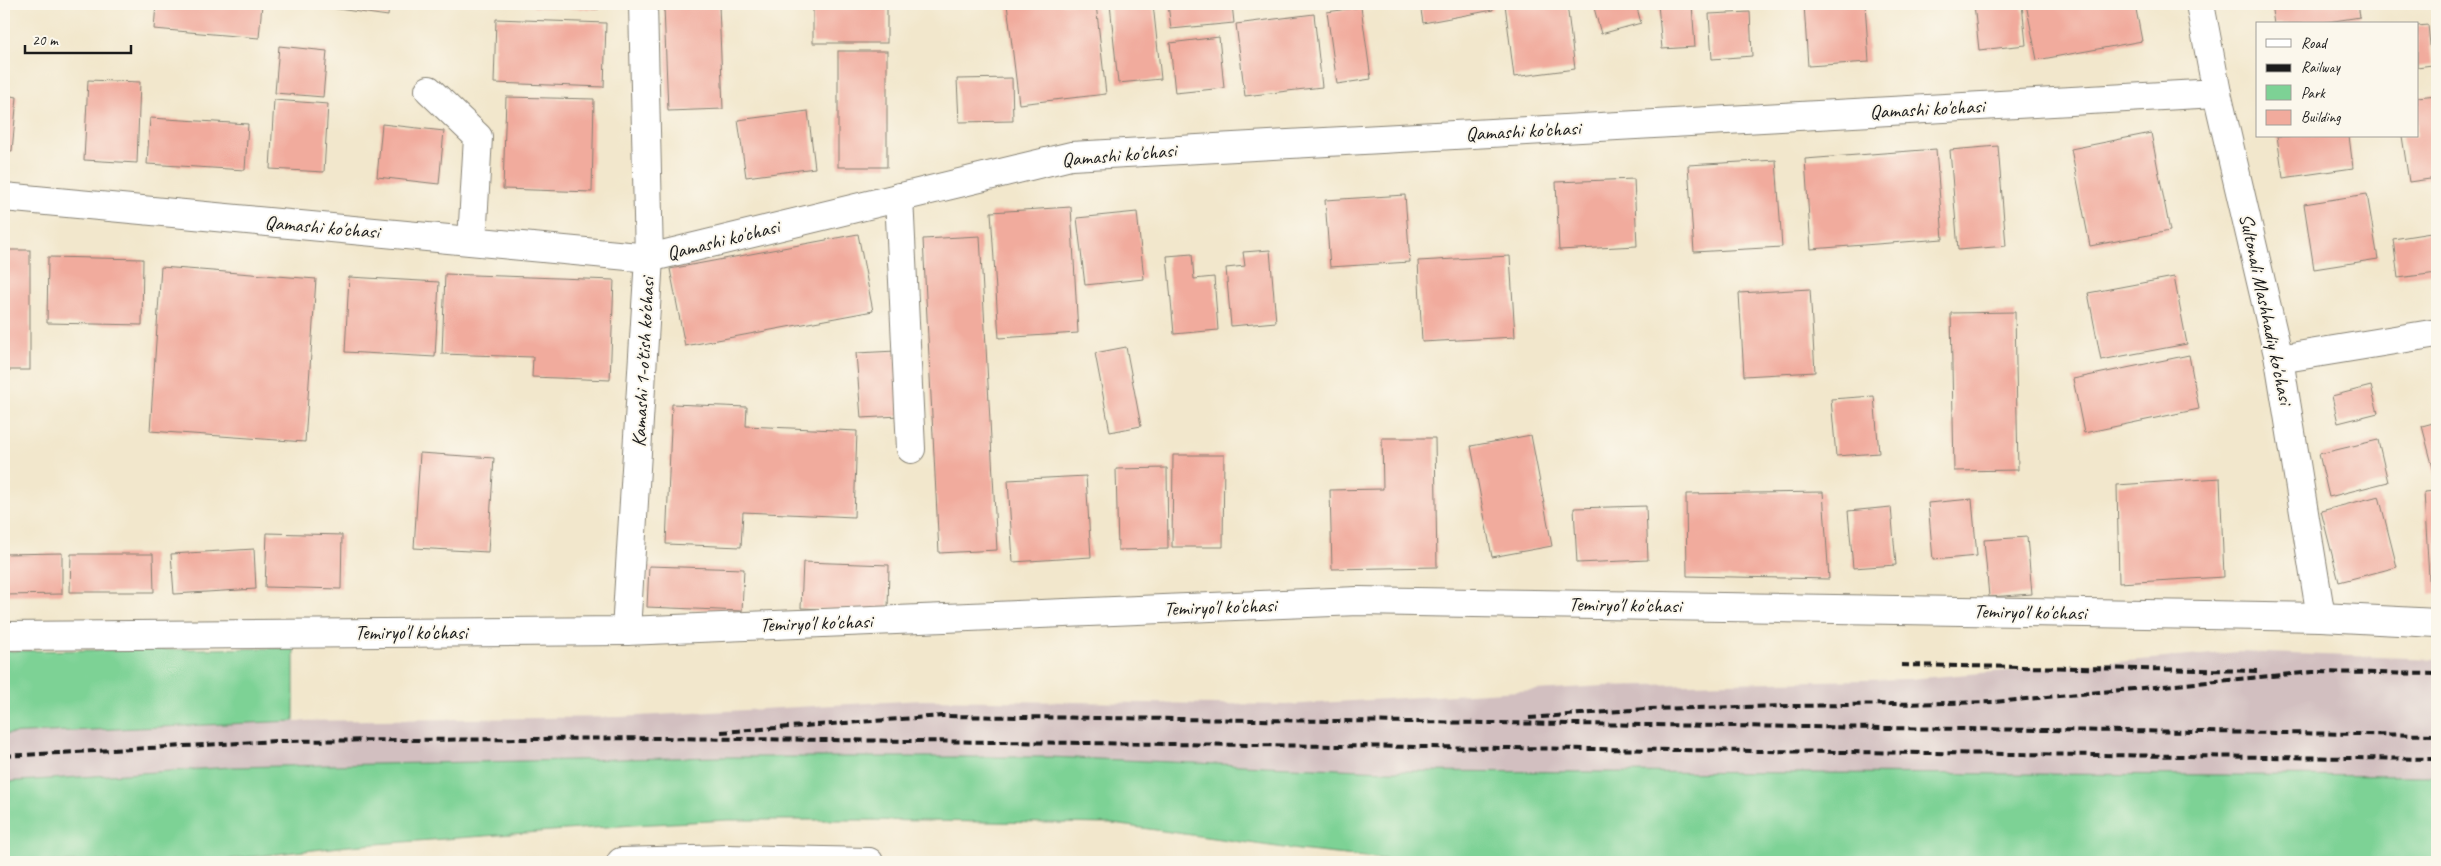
<svg xmlns="http://www.w3.org/2000/svg" width="2441" height="866" viewBox="0 0 2441 866" font-family="Caveat,sans-serif">
<style>
.industrial{fill:#d2bfc0}
.green{fill:#7dd295;stroke:#4c7758}
.building{fill:#f1ab9d}
.lines{fill:none;stroke-linecap:round;stroke-linejoin:round}
.minor-casing{stroke:#878274;stroke-width:30}
.highway-casing{stroke:#878274;stroke-width:30}
.minor{stroke:#fff;stroke-width:28}
.highway{stroke:#fff;stroke-width:28}
.rail{stroke:#1c1c1c;stroke-width:4;stroke-dasharray:8 4;stroke-linecap:butt}
.labels{text-anchor:middle;dominant-baseline:central;stroke-width:4;stroke-linejoin:round;paint-order:stroke}
.street-label{font-size:20px;fill:#1c1c1c;stroke:#fbf7ec}
</style>
<rect width="100%" height="100%" fill="#fbf7ec"/>
<filter id="ink" filterUnits="userSpaceOnUse"><feTurbulence type="fractalNoise" baseFrequency=".02" numOctaves="2"/><feDisplacementMap in="SourceGraphic" scale="10" xChannelSelector="R" yChannelSelector="G"/><feConvolveMatrix kernelMatrix="1 2 1 2 8 2 1 2 1" color-interpolation-filters="sRGB"/></filter>
<filter id="wash" filterUnits="userSpaceOnUse"><feTurbulence type="fractalNoise" baseFrequency=".0096" numOctaves="4" result="noise"/><feDisplacementMap in="SourceGraphic" scale="20" xChannelSelector="R" yChannelSelector="G"/><feGaussianBlur stdDeviation="1.12" result="paint"/><feColorMatrix in="noise" values="0 0 0 0 0 0 0 0 0 0 0 0 0 0 0 0 0 1.4 0 .05"/><feComposite in="paint" operator="in"/></filter>
<g filter="url(#wash)">
<rect width="100%" height="100%" fill="#f2e7cc"/>
<polygon class="industrial" points="2238,652 2437,659 2437,776 1386,771 1050,757 720,757 231,767 4,782 4,734 294,721 620,717 923,700 1286,705 1603,686 1908,679"/>
<g class="green">
<polygon points="294,648 294,721 4,734 4,651"/>
<polygon points="720,757 1050,757 1386,771 2437,776 2437,862 1412,862 1299,850 1113,824 863,820 728,820 633,825 349,846 205,862 4,862 4,782 231,767"/>
</g>
<g id="blocks">
<g class="building">
<polygon points="156,4 262,4 259,38 154,29"/>
<polygon points="332,4 389,4 388,16 331,8"/>
<polygon points="533,4 599,4 599,9 533,7"/>
<rect x="813" y="4" width="74" height="39"/>
<polygon points="1007,4 1096,4 1106,94 1019,104"/>
<polygon points="1110,4 1153,4 1161,79 1118,83"/>
<polygon points="1168,4 1232,4 1234,23 1171,29"/>
<polygon points="1420,4 1492,4 1493,10 1423,23"/>
<polygon points="1505,4 1567,4 1575,69 1514,77"/>
<polygon points="1593,4 1636,4 1641,23 1601,34"/>
<polygon points="1658,4 1692,4 1695,47 1662,49"/>
<polygon points="1804,4 1865,4 1869,62 1808,66"/>
<polygon points="1974,4 2022,4 2026,45 1979,50"/>
<polygon points="2026,4 2135,4 2142,41 2037,60"/>
<polygon points="2271,4 2358,4 2360,17 2315,24 2274,24"/>
<polygon points="719,5 723,109 668,111 664,7"/>
<polygon points="1361,7 1371,79 1337,84 1327,12"/>
<polygon points="1750,12 1752,56 1712,59 1709,14"/>
<polygon points="1314,14 1322,87 1245,96 1236,24"/>
<polygon points="496,19 606,23 604,87 494,83"/>
<polygon points="2428,25 2432,65 2417,67 2417,26"/>
<polygon points="1219,37 1224,88 1175,93 1170,43"/>
<polygon points="279,46 327,51 323,97 275,93"/>
<rect x="838" y="51" width="49" height="116"/>
<polygon points="1012,78 1013,121 959,122 957,79"/>
<polygon points="88,80 140,82 137,163 84,160"/>
<polygon points="4,95 17,97 12,151 4,150"/>
<polygon points="2437,95 2437,178 2409,182 2402,136 2417,136 2417,97"/>
<polygon points="506,97 594,99 592,192 503,189"/>
<polygon points="274,100 328,104 324,172 270,169"/>
<polygon points="808,111 815,168 746,177 738,120"/>
<polygon points="150,118 248,124 245,170 147,164"/>
<polygon points="382,124 444,131 439,184 377,177"/>
<polygon points="2151,133 2170,231 2090,246 2071,149"/>
<polygon points="2277,136 2349,136 2353,168 2283,178"/>
<polygon points="1998,146 2006,246 1958,250 1950,150"/>
<polygon points="1936,149 1943,239 1811,249 1805,159"/>
<polygon points="1776,160 1782,247 1694,252 1688,165"/>
<polygon points="1634,179 1637,246 1559,250 1556,182"/>
<polygon points="2367,194 2378,259 2314,269 2304,204"/>
<polygon points="1405,195 1410,262 1330,267 1325,200"/>
<polygon points="1071,207 1078,333 999,338 991,212"/>
<polygon points="1137,212 1144,279 1085,285 1077,218"/>
<polygon points="2437,232 2437,273 2398,278 2393,239"/>
<polygon points="858,234 873,311 685,346 670,269"/>
<polygon points="980,236 997,550 939,553 923,239"/>
<rect x="4" y="250" width="26" height="120"/>
<polygon points="1270,250 1276,322 1231,326 1226,268 1245,266 1243,252"/>
<polygon points="1192,254 1194,279 1214,277 1218,330 1174,334 1167,256"/>
<polygon points="1510,256 1515,337 1422,342 1418,261"/>
<polygon points="48,257 143,259 142,325 47,323"/>
<polygon points="161,267 316,279 305,442 150,431"/>
<polygon points="445,274 614,280 610,380 532,377 533,357 442,354"/>
<polygon points="349,277 439,282 435,357 345,352"/>
<polygon points="2174,277 2187,344 2101,360 2088,293"/>
<polygon points="1810,289 1815,372 1744,376 1739,293"/>
<polygon points="2015,312 2018,470 1954,471 1951,313"/>
<polygon points="1126,347 1141,426 1110,432 1095,353"/>
<polygon points="896,351 900,416 861,418 856,353"/>
<polygon points="2189,355 2199,409 2084,433 2073,379"/>
<polygon points="2371,386 2378,413 2338,423 2332,396"/>
<polygon points="1874,396 1879,453 1836,456 1831,399"/>
<polygon points="672,404 747,407 746,426 857,431 854,517 743,512 741,547 666,544"/>
<polygon points="2437,422 2437,483 2422,426"/>
<polygon points="1531,435 1552,546 1492,557 1471,446"/>
<polygon points="1382,438 1435,438 1437,567 1332,569 1330,490 1383,489"/>
<polygon points="2378,440 2388,482 2329,497 2319,454"/>
<polygon points="420,453 494,458 488,552 414,548"/>
<polygon points="1173,455 1224,455 1223,547 1172,547"/>
<polygon points="1167,468 1168,549 1118,550 1116,469"/>
<polygon points="1086,476 1091,557 1013,562 1008,480"/>
<polygon points="2220,478 2224,577 2119,583 2117,485"/>
<polygon points="2437,491 2437,594 2430,595 2424,492"/>
<polygon points="1823,492 1829,579 1687,576 1686,494"/>
<polygon points="2379,496 2397,567 2339,582 2321,511"/>
<polygon points="1972,499 1977,556 1933,560 1928,503"/>
<polygon points="1646,506 1648,560 1577,563 1574,508"/>
<polygon points="1891,507 1896,565 1853,568 1848,511"/>
<polygon points="267,533 342,535 341,589 265,587"/>
<polygon points="2027,537 2032,594 1989,597 1984,540"/>
<polygon points="254,549 256,589 174,594 171,554"/>
<polygon points="62,553 62,594 4,595 4,554"/>
<polygon points="71,554 153,554 154,592 70,592"/>
<polygon points="803,562 889,565 888,612 801,608"/>
<polygon points="649,566 744,569 742,611 647,607"/>
</g>
</g>
</g>
<g filter="url(#ink)">
<use href="#blocks" fill-opacity="0" stroke="#878274" stroke-width="1"/>
<g class="lines">
<defs>
<g id="minor">
<polyline points="2200,4 2217,93 2279,359 2321,617"/>
<polyline points="429,90 478,137 472,241"/>
<polyline points="4,197 649,258 1071,156 2217,93"/>
<polyline points="899,197 911,449"/>
<polyline points="2279,359 2437,333"/>
<polyline points="626,631 649,258 643,4"/>
<polyline points="4,636 626,631 1358,601 2321,617 2437,623"/>
</g>
<polyline id="highway" points="621,862 728,859 869,862"/>
</defs>
<use href="#minor" class="minor-casing"/>
<use href="#highway" class="highway-casing"/>
<use href="#minor" class="minor"/>
<use href="#highway" class="highway"/>
<g class="rail">
<polyline points="1901,665 2261,671"/>
<polyline points="1529,718 1645,709 1994,702 2313,672 2437,674"/>
<polyline points="721,732 942,716 2437,735"/>
<polyline points="4,756 276,741 659,738 2437,759"/>
</g>
</g>
</g>
<g class="labels">
<g class="street-label">
<text transform="translate(1927 109) rotate(-3)">Qamashi ko'chasi</text>
<text transform="translate(1523 131) rotate(-3)">Qamashi ko'chasi</text>
<text transform="translate(1119 155) rotate(-5)">Qamashi ko'chasi</text>
<text transform="translate(322 227) rotate(5)">Qamashi ko'chasi</text>
<text transform="translate(723 240) rotate(-14)">Qamashi ko'chasi</text>
<text transform="translate(2266 309) rotate(78)">Sultonali Mashhadiy ko'chasi</text>
<text transform="translate(643 362) rotate(-87)">Kamashi 1-o'tish ko'chasi</text>
<text transform="translate(1625 605) rotate(1)">Temiryo'l ko'chasi</text>
<text transform="translate(1220 607) rotate(-2)">Temiryo'l ko'chasi</text>
<text transform="translate(2030 612) rotate(1)">Temiryo'l ko'chasi</text>
<text transform="translate(816 623) rotate(-2)">Temiryo'l ko'chasi</text>
<text x="411" y="632">Temiryo'l ko'chasi</text>
</g>
</g>
<rect width="2441" height="866" fill="none" stroke="#fbf7ec" stroke-width="20"/>
<rect x="2256" y="22" width="162" height="115" fill="#fbf7ec" stroke="#a29f99"/>
<rect x="2266" y="39" width="25" height="8" fill="#ffffff" stroke="#a29f99"/>
<text x="2301" y="48" font-size="15" fill="#1c1c1c">Road</text>
<rect x="2266" y="64" width="25" height="8" fill="#1c1c1c" stroke="#a29f99"/>
<text x="2301" y="72" font-size="15" fill="#1c1c1c">Railway</text>
<rect x="2266" y="85" width="25" height="15" fill="#7dd295" stroke="#a29f99"/>
<text x="2301" y="98" font-size="15" fill="#1c1c1c">Park</text>
<rect x="2266" y="110" width="25" height="15" fill="#f1ab9d" stroke="#a29f99"/>
<text x="2301" y="122" font-size="15" fill="#1c1c1c">Building</text>
<path d="M25 45v8h106v-8" fill="none" stroke="#1c1c1c" stroke-width="2.5"/>
<text x="32" y="45" font-size="15" fill="#1c1c1c" stroke="#fbf7ec" stroke-width="4" paint-order="stroke">20 m</text>
</svg>
